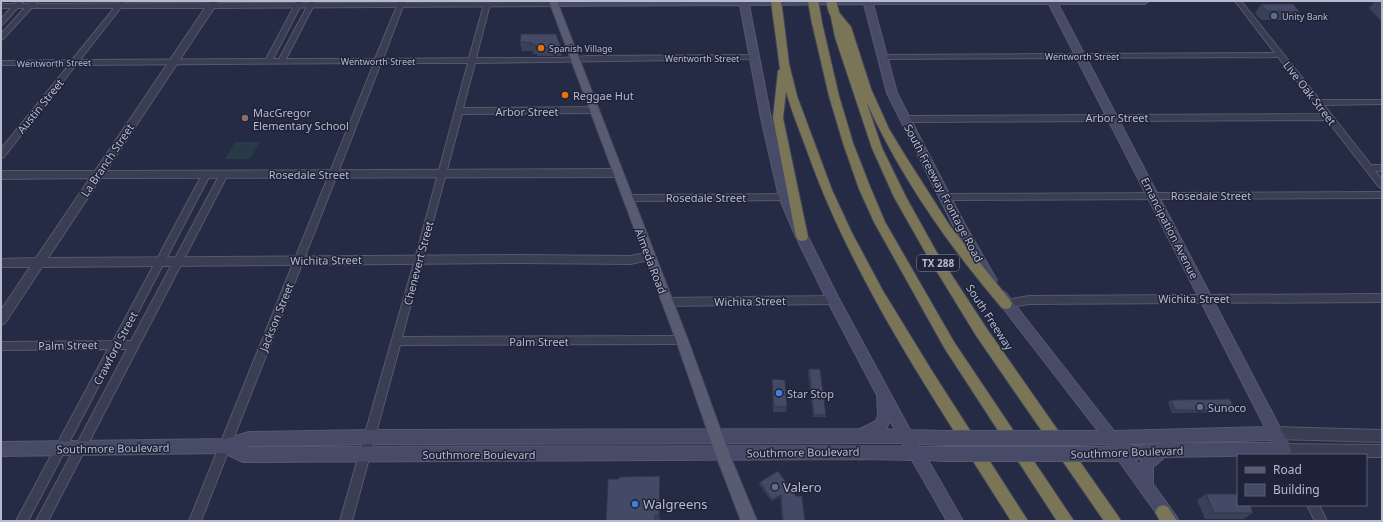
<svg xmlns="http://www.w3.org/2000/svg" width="1383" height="522" viewBox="0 0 1383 522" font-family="'Noto Sans',sans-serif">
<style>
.green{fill:#273a45}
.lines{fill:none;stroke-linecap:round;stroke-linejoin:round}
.minor-casing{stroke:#55596e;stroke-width:2}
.tertiary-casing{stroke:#55596e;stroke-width:2}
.secondary-casing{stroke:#55596e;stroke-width:2}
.primary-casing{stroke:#44475d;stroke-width:2}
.motorway-casing{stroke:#41465b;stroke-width:2}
.minor{fill:#3a3e53;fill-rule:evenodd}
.tertiary{fill:#3a3e53;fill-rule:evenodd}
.secondary{fill:#484b67;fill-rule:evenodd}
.primary{fill:#585c73;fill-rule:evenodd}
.motorway{fill:#7a7556;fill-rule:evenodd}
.secondary-bridge-casing{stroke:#55596e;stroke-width:16;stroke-linecap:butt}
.motorway-bridge-casing{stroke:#41465b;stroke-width:12;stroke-linecap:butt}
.secondary-bridge{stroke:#484b67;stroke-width:14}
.motorway-bridge{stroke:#7a7556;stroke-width:10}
.wall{fill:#3a4058}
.shaded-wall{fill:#303447}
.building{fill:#444a66;stroke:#303447}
.service-dot{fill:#5c6f8a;stroke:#1e2339;stroke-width:1.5}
.food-dot{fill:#e8710a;stroke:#1e2339;stroke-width:1.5}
.education-dot{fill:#8d6e63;stroke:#1e2339;stroke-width:1.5}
.shop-dot{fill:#3f7fe0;stroke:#1e2339;stroke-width:1.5}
.labels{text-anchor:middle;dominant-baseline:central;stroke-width:3;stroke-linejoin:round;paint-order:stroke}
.far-poi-label{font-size:9px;fill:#b7bacd;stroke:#1e2339;text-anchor:start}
.far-street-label{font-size:9px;fill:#b7bacd;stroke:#1e2339}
.shield{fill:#1e2339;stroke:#898da1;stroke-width:1}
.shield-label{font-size:10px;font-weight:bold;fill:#b7bacd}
.street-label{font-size:11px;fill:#b7bacd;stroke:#1e2339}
.poi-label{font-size:11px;fill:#b7bacd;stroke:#1e2339;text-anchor:start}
.near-poi-label{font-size:13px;fill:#b7bacd;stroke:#1e2339;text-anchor:start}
</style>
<rect width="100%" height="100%" fill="#252b44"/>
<polygon class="green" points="235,142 260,142 250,159 225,159"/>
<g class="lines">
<defs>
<g id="minor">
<polygon points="17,1 24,1 3,24 1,25 1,19"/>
<polygon points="31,1 38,1 3,39 1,40 1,34"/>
<polygon points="120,1 126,1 80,60 266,59 297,1 303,1 273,59 279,59 310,1 316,1 286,59 375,59 399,1 405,1 383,59 469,58 484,4 487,2 490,4 476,58 562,58 588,56 757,55 758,57 754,59 475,63 463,108 594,107 598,110 594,113 462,114 402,337 682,336 685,337 687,340 685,343 682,344 400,345 352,521 340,521 415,259 468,63 381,63 201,521 189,521 374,63 76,65 4,157 1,158 1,149 69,65 1,65 1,61 72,60"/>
<polygon points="1235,1 1241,1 1320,100 1382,100 1382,104 1324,105 1371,165 1382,165 1382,171 1375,171 1382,179 1382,188 1379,187 1327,120 906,122 902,119 906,116 1323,114 1278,57 882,59 878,57 882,55 1275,53"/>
<polygon points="224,171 228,174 48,521 36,521 127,349 118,349 28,521 16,521 108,349 1,350 1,342 113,341 202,175 203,173 209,173 210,175 123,341 131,341 220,174"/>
<polygon points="1382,192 1382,198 944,200 940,197 944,194"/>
<polygon points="785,194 789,197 785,200 627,201 623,198 627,195"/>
<polygon points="1382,294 1382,302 1029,304 1006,308 1003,307 1001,304 1003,301 1006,300 1029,296"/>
<polygon points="833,296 836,297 838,300 836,303 833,304 667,306 664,305 662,302 664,299 667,298"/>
<polygon points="1307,505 1319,505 1327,521 1315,521"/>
</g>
<g id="tertiary">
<polygon points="210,1 218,1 217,3 555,2 559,4 555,6 214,8 106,171 617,169 621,170 622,173 621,176 617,177 101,178 48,258 520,255 630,256 650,252 654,253 655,256 654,259 630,264 520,263 42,267 5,323 1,325 1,310 30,267 1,267 1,259 36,258 90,178 1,179 1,171 95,171 205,8 1,8 1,4 209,3"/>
<polygon points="1275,427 1382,430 1382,442 1275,439 1270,437 1269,433 1270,429"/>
<polygon points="1284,444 1382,445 1382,457 1366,457 1366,455 1281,455 1277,450 1279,446"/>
</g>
<path id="secondary" d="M555 1H1149L1145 4H1058L1289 445 1291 450 1289 455 1165 457 1153 467V484L1176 516 1179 521H1162L1119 461H1087L1082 459 1080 454 1082 449 1087 447H1109L1107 444 1082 445 1077 443 1075 438 1077 433 1082 431H1098L997 300 995 296 997 292 1001 291 1005 292 1114 431 1265 427 1049 4H873L897 93 963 221 995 277 997 280 995 283 991 285 987 283 952 223 887 93 864 4 749 5 771 118 791 197 808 237 838 297 910 430 942 431 947 433 949 438 947 443 942 445 918 444 920 447H945L950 449 952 454 950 459 945 461 928 460 963 521H947L912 460 864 459 243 462 224 453 1 456V442L225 439 249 432 369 430 860 429 876 421 878 415 877 395 827 300 796 237 779 197 761 118 740 5 552 6 551 4ZM890 420 895 430 886 429ZM1271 440 1273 443H1163L1126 447 1124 444ZM889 443H902L904 446 243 447 249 446 369 444ZM1135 459H1142L1139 465Z"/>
<polygon id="primary" points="549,1 557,1 688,340 729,453 757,521 741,521 715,453 676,340"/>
<g id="motorway">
<path d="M834 9 837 10 851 27 871 89 889 129 906 157 950 226 1010 300 1012 304 1010 308 1006 309 1002 308C948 245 900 176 866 101L882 148 906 197 936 251 987 329 1118 516 1121 521H1104L977 337 928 257 894 197 872 148 835 37 830 12Z"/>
<path d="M779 20 784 23 789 64 797 96 832 190 852 233 883 291 932 371 1028 521H1011C936 401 853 282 806 148 799 129 791 110 786 91L783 118 808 237 806 240 802 241 798 240 796 237 773 118 778 71 780 69 774 23Z"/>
<polygon points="817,20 822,23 839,96 853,143 871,189 885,222 954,342 1074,521 1057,521 945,349 874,222 859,189 843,143 829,96 812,23"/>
<polygon points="1163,505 1168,507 1177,521 1160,521 1155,512 1158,507"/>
</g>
</defs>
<use href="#minor" class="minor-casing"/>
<use href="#tertiary" class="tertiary-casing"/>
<use href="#secondary" class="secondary-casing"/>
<use href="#primary" class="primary-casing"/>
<use href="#motorway" class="motorway-casing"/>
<use href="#minor" class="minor"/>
<use href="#tertiary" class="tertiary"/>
<use href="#secondary" class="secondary"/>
<use href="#primary" class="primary"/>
<use href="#motorway" class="motorway"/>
<defs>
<g id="secondary-bridge">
<polyline points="942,438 1082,438"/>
<polyline points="945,454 1087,454"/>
</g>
<g id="motorway-bridge">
<polyline points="776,1 779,23"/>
<polyline points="813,1 817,23"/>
<polyline points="831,1 834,12"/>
</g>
</defs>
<use href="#secondary-bridge" class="secondary-bridge-casing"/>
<use href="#motorway-bridge" class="motorway-bridge-casing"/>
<use href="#secondary-bridge" class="secondary-bridge"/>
<use href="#motorway-bridge" class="motorway-bridge"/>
</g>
<g class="wall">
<polygon points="1375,1 1382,1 1382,22 1369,8"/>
<polygon points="1261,4 1300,12 1293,20 1261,20 1255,13"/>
<polygon points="521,34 561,47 562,56 537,56 537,54 533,54 533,51 522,51 520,42"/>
<polygon points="809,369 826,415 826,417 813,417 808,372"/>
<polygon points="772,379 787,407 786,412 773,412 772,384"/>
<polygon points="1171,400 1235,410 1232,412 1172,413 1168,402"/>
<polygon points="778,471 805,521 782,521 780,497 772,502 759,484 760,482"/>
<polygon points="660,476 660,521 606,521 619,479"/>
<polygon points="1206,494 1253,513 1243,519 1205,519 1197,500"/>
</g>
<g class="shaded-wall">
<polygon points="660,476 660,521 659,515"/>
<polygon points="781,495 780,497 772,502 772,500"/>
</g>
<g class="building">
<polygon points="1378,1 1382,1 1382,6"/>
<polygon points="1261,4 1293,4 1300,12 1267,11"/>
<polygon points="521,34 556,34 561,47 536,48 536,45 531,45 532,43 520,42"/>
<polygon points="809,369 820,369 826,415 814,415"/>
<polygon points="772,379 785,380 787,407 774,407"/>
<polygon points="1230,399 1235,410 1175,410 1171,400"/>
<polygon points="778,471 796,496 802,496 805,521 783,521 781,495 772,500 760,482"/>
<polygon points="660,476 659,515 655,515 655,521 606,521 608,479 619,479 619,477"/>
<polygon points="1206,494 1238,494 1238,505 1250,505 1253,513 1214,513"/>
</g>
<g class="service-dot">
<circle cx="1274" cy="16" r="4"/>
<circle cx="1200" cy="407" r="4"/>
<circle cx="775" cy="487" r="4"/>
</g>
<g class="food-dot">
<circle cx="541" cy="48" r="4"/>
<circle cx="565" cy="95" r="4"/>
</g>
<circle class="education-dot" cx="245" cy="118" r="4"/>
<g class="shop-dot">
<circle cx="779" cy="393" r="4"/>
<circle cx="635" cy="504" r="4"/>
</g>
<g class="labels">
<g class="far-poi-label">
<text x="1282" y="16">Unity Bank</text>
<text x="549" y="48">Spanish Village</text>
</g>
<g class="far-street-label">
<text x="1082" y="56">Wentworth Street</text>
<text x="702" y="58">Wentworth Street</text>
<text x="378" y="61">Wentworth Street</text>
<text transform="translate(54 63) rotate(-1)">Wentworth Street</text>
</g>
<rect class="shield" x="917" y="255" width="42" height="16" rx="3"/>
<g class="shield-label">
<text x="938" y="263">TX 288</text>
</g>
<g class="street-label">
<text transform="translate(1310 93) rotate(52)">Live Oak Street</text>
<text transform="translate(40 106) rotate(-51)">Austin Street</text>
<text x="527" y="111">Arbor Street</text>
<text x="1117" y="117">Arbor Street</text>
<text transform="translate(107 160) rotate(-56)">La Branch Street</text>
<text x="309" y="174">Rosedale Street</text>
<text transform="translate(944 193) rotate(62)">South Freeway Frontage Road</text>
<text x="1211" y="195">Rosedale Street</text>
<text x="706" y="197">Rosedale Street</text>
<text transform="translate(1170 228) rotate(63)">Emancipation Avenue</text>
<text transform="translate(326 260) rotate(-1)">Wichita Street</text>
<text transform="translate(651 261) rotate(69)">Almeda Road</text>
<text transform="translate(418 263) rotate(-75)">Chenevert Street</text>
<text x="1194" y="298">Wichita Street</text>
<text transform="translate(750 301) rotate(-1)">Wichita Street</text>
<text transform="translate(276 317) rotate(-68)">Jackson Street</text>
<text transform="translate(990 317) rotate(57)">South Freeway</text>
<text x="539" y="341">Palm Street</text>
<text transform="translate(68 345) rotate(-1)">Palm Street</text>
<text transform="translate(115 348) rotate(-62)">Crawford Street</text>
<text transform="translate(113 448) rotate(-1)">Southmore Boulevard</text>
<text transform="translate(803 452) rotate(-1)">Southmore Boulevard</text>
<text transform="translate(1127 452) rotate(-2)">Southmore Boulevard</text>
<text x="479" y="454">Southmore Boulevard</text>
</g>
<g class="poi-label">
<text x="573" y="95">Reggae Hut</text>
<text x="253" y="112">MacGregor<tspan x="253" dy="13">Elementary School</tspan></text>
<text x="787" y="393">Star Stop</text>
<text x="1208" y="407">Sunoco</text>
</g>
<g class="near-poi-label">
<text x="783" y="487">Valero</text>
<text x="643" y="504">Walgreens</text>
</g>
</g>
<rect width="1383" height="522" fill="none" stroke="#b7bacd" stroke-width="4"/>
<rect x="1237" y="454" width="130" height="52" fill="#1e2339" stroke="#5b5f74"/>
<rect x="1245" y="467" width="20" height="6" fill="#585c73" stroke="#5b5f74"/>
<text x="1273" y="474" font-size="12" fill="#b7bacd">Road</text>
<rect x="1245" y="484" width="20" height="12" fill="#444a66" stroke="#5b5f74"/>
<text x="1273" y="494" font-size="12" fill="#b7bacd">Building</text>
</svg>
